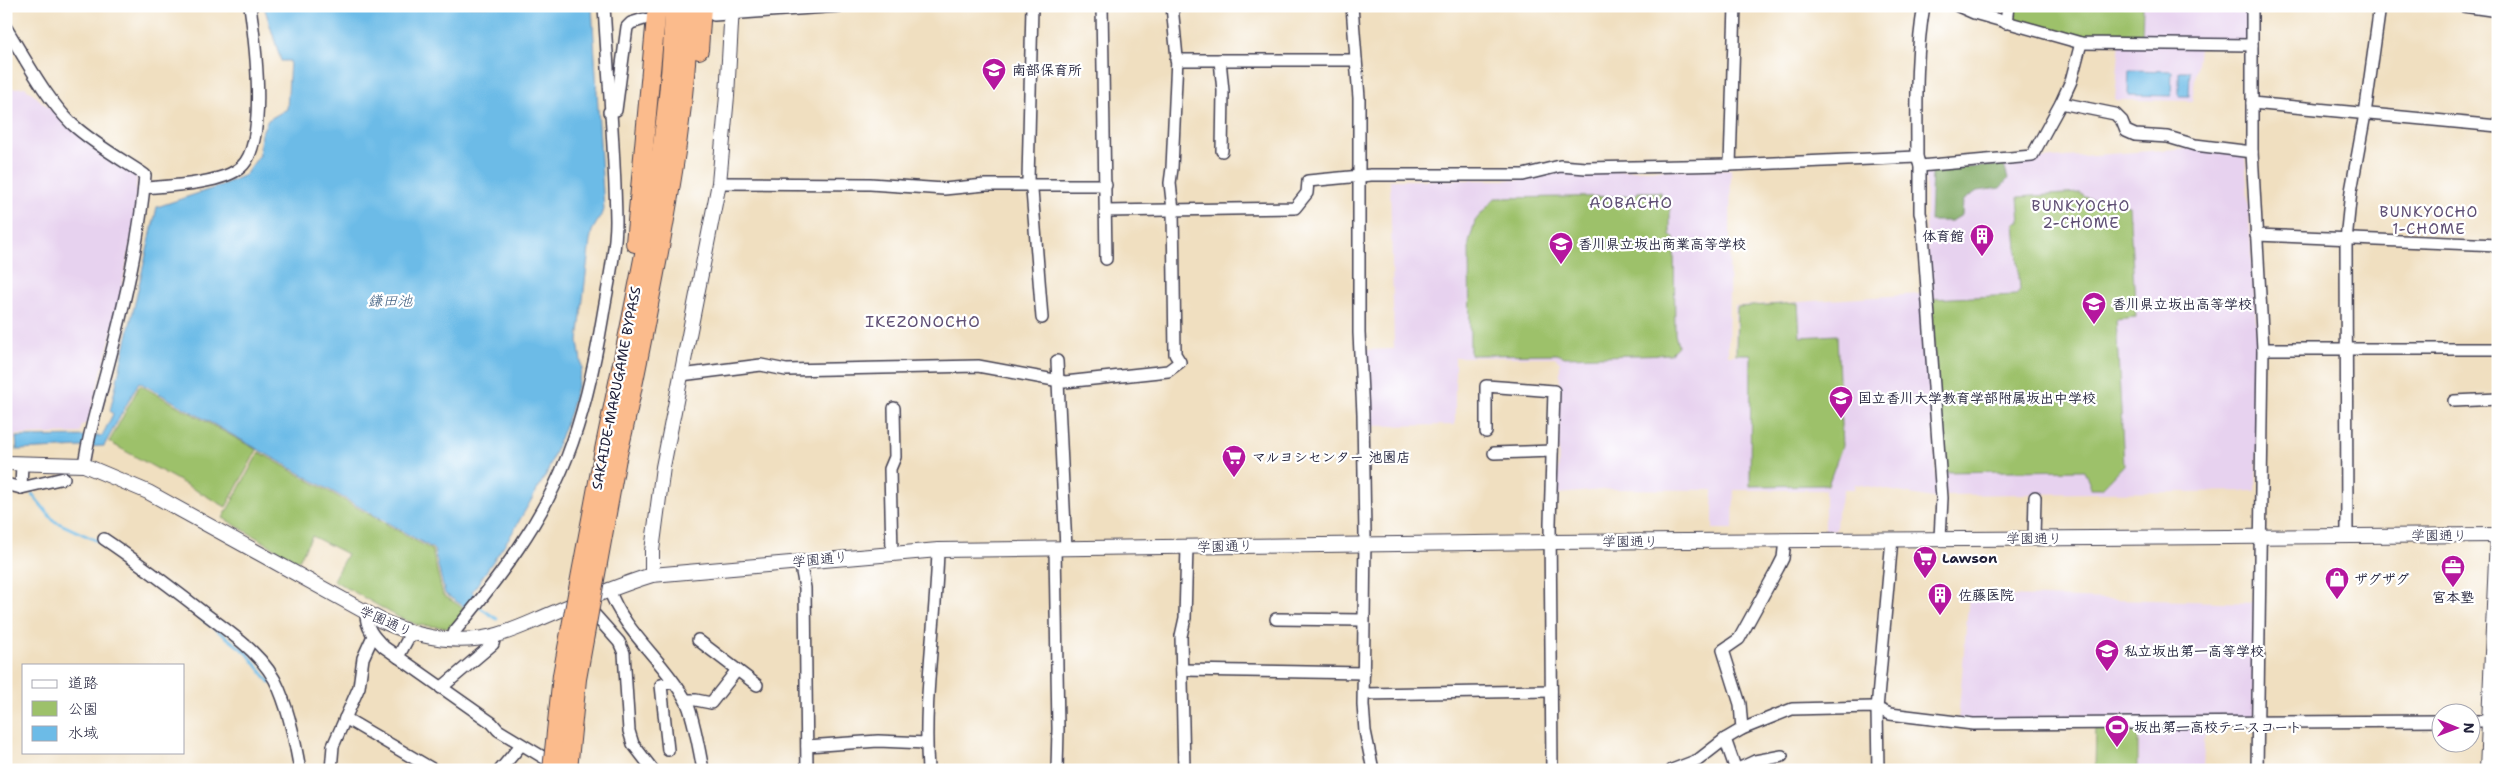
<svg xmlns="http://www.w3.org/2000/svg" width="2504" height="776" viewBox="0 0 2504 776" font-family="'Shantell Sans','Klee One',sans-serif">
<style>
.built{fill:#e7d2ef}
.green{fill:#9dc16a;stroke:#607252}
.forest{fill:#7ea75e;stroke:#50644c}
.water{fill:#6cbbe7;stroke:#476e91}
.lines{fill:none;stroke-linecap:round;stroke-linejoin:round}
.stream{stroke:#6cbbe7;stroke-width:3}
.minor-casing{stroke:#413e4f;stroke-width:14}
.tertiary-casing{stroke:#413e4f;stroke-width:16}
.trunk-casing{stroke:#413e4f;stroke-width:20}
.minor{stroke:#fff;stroke-width:11}
.tertiary{stroke:#fff;stroke-width:14}
.trunk{stroke:#fbbb8c;stroke-width:18}
.trunk-bridge-casing{stroke:#413e4f;stroke-width:20;stroke-linecap:butt}
.trunk-bridge{stroke:#fbbb8c;stroke-width:18}
.labels{text-anchor:middle;dominant-baseline:central;stroke-width:4.5;stroke-linejoin:round;paint-order:stroke}
.poi-label{font-size:14px;font-weight:bold;fill:#22223b;stroke:#fff;text-anchor:start}
.street-label{font-size:14px;fill:#22223b;stroke:#fff}
.neighbourhood-label{font-size:15px;letter-spacing:1px;fill:#605075;stroke:#fff}
.water-label{font-size:15px;font-style:italic;fill:#405f80;stroke:#fff}
.quarter-label{font-size:16px;letter-spacing:1px;fill:#605075;stroke:#fff}
</style>
<rect width="100%" height="100%" fill="#fff"/>
<filter id="ink" filterUnits="userSpaceOnUse"><feTurbulence type="fractalNoise" baseFrequency=".02" numOctaves="2"/><feDisplacementMap in="SourceGraphic" scale="10" xChannelSelector="R" yChannelSelector="G"/><feConvolveMatrix kernelMatrix="1 2 1 2 8 2 1 2 1" color-interpolation-filters="sRGB"/></filter>
<filter id="wash" filterUnits="userSpaceOnUse"><feTurbulence type="fractalNoise" baseFrequency=".0096" numOctaves="4" result="noise"/><feDisplacementMap in="SourceGraphic" scale="20" xChannelSelector="R" yChannelSelector="G"/><feGaussianBlur stdDeviation="1.12" result="paint"/><feColorMatrix in="noise" values="0 0 0 0 0 0 0 0 0 0 0 0 0 0 0 0 0 1.4 0 .05"/><feComposite in="paint" operator="in"/></filter>
<g filter="url(#wash)">
<rect width="100%" height="100%" fill="#f0dfc0"/>
<g class="built">
<polygon points="2012,6 2246,6 2246,39 2242,41 2200,41 2192,101 2115,100 2120,40"/>
<polygon points="25,87 92,145 91,147 137,175 134,225 127,261 118,308 88,422 82,425 80,433 15,435 15,439 6,443 6,89"/>
<polygon points="2191,148 2245,155 2258,351 2256,491 1945,495 1926,231 1926,169 1928,167"/>
<polygon points="1731,169 1728,355 1735,355 1735,306 1921,294 1923,296 1938,499 1855,484 1854,489 1844,489 1837,513 1836,530 1825,530 1825,490 1734,490 1733,529 1713,529 1713,490 1612,489 1558,494 1560,363 1555,357 1455,357 1455,425 1368,426 1364,350 1394,349 1390,180 1517,180 1543,176 1561,171"/>
<polygon points="1969,595 2256,603 2254,715 2241,719 1958,721"/>
<polygon points="2139,726 2205,726 2203,770 2139,770"/>
</g>
<g class="green">
<polygon points="2012,6 2143,6 2142,40 2081,39 2012,20"/>
<polygon points="1638,192 1660,192 1661,201 1670,201 1670,236 1674,237 1675,334 1678,346 1670,354 1565,357 1557,354 1470,355 1469,243 1475,221 1495,198 1635,196"/>
<polygon points="2080,193 2085,197 2129,206 2136,317 2116,319 2124,465 2102,488 2091,488 2084,470 1943,472 1931,299 2016,295 2020,290 2015,223 2020,222 2018,197"/>
<polygon points="1798,303 1800,337 1837,335 1842,446 1828,485 1750,486 1751,354 1736,354 1737,307"/>
<polygon points="140,385 257,450 226,507 109,442"/>
<polygon points="259,452 432,550 443,595 466,610 452,628 418,625 398,617 333,580 347,554 312,536 299,560 295,560 223,518"/>
<polygon points="2096,725 2138,726 2138,770 2095,770"/>
</g>
<polygon class="forest" points="2004,165 2008,179 2000,188 1977,191 1963,201 1962,215 1952,221 1930,221 1932,170"/>
<g class="water">
<polygon points="264,6 592,6 604,210 592,231 590,241 578,341 582,368 570,412 547,473 511,535 472,592 477,597 468,609 445,594 434,550 432,548 139,382 104,446 17,450 16,437 102,436 113,414 110,411 157,207 217,187 245,175 259,156 261,134 268,120 287,109 290,61 281,61"/>
<polygon points="2129,70 2172,71 2171,96 2128,95"/>
<polygon points="2179,71 2190,71 2189,96 2179,96"/>
</g>
<g class="lines">
<g class="stream">
<polyline points="32,494 54,521 102,543"/>
<polyline points="179,601 247,653 270,683"/>
<polyline points="479,607 497,619"/>
</g>
</g>
</g>
<g filter="url(#ink)">
<g class="lines">
<defs>
<g id="minor">
<polyline points="1032,6 1028,181 1032,190 1042,318"/>
<polyline points="1102,6 1106,259"/>
<polyline points="1352,6 1359,98 1359,333 1363,414 1365,535 1363,705 1365,731 1373,770"/>
<polyline points="1735,6 1730,165 1917,157"/>
<path d="M1924 6C1915 56 1917 107 1917 157L1920 166V213L1922 220 1942 498 1940 539"/>
<polyline points="1958,6 1974,13 2081,43 2252,45"/>
<polyline points="2252,6 2252,152 2263,349 2257,770"/>
<polyline points="2463,6 2498,11"/>
<polyline points="714,15 840,6"/>
<polyline points="2006,23 2008,6"/>
<path d="M6 28C26 60 45 97 72 124 94 144 121 159 145 175 140 238 125 301 109 362 100 397 89 430 84 465"/>
<polyline points="1176,60 1356,60"/>
<polyline points="1220,60 1223,91 1222,151"/>
<polyline points="2061,103 2115,114 2122,121 2126,131 2135,135 2168,137 2195,145 2252,152"/>
<polyline points="2252,103 2498,126"/>
<polyline points="609,112 616,110 627,27 631,23 644,19"/>
<polyline points="1920,166 2032,156 2061,103 2071,81 2081,43"/>
<polyline points="719,183 870,184 944,189 985,185 1106,185"/>
<path d="M144 188C169 186 222 184 241 167 268 143 255 41 250 6"/>
<polyline points="1106,211 1295,208 1307,193 1308,181 1371,175 1523,175 1560,166 1586,168 1730,165"/>
<polyline points="2256,235 2498,245"/>
<polyline points="2263,349 2498,349"/>
<polyline points="1057,361 1066,548"/>
<polyline points="681,375 761,365 786,370 978,366 1065,382 1168,371 1180,362 1175,354 1173,210 1170,183 1172,168 1177,58 1172,6"/>
<polyline points="2454,401 2498,399"/>
<polyline points="1486,432 1486,386 1554,391 1550,523 1552,770"/>
<polyline points="1494,453 1552,451"/>
<polyline points="6,484 21,488 64,478"/>
<polyline points="21,488 22,463"/>
<polyline points="2347,535 2346,240 2351,191 2365,114 2380,6"/>
<polyline points="2034,538 2035,497"/>
<path d="M104 539C137 561 168 585 199 609 227 631 265 654 279 689 290 715 295 742 300 770"/>
<polyline points="1055,548 1058,729 1057,770"/>
<polyline points="892,553 890,469 895,457 894,408"/>
<polyline points="800,561 805,588 807,770"/>
<path d="M609 589C624 632 663 660 685 699 693 712 700 754 703 770"/>
<polyline points="587,606 619,642 624,653 629,731 633,744 653,770"/>
<path d="M366 613C366 628 373 636 384 647L492 723 498 730 556 765"/>
<polyline points="1276,619 1363,620"/>
<path d="M452 639 455 631C499 578 542 522 567 457 585 411 595 363 603 315 608 284 616 252 616 221 615 150 608 77 604 6"/>
<polyline points="698,640 757,685"/>
<polyline points="398,657 411,633"/>
<polyline points="1182,670 1364,673"/>
<polyline points="441,688 493,644 495,636"/>
<polyline points="1364,694 1551,691"/>
<polyline points="686,700 696,700 711,703 737,670"/>
<polyline points="345,718 434,770"/>
<polyline points="2472,721 2488,721"/>
<polyline points="1742,729 1740,704 1723,650 1739,639 1778,568 1783,558 1785,540"/>
<polyline points="1725,739 1736,770"/>
<polyline points="807,746 878,741 926,743"/>
<polyline points="668,750 661,685 673,682"/>
<polyline points="331,770 333,746 359,687 363,658 373,636"/>
<polyline points="500,770 521,745"/>
<path d="M928 770C923 697 936 623 938 550"/>
<polyline points="1184,770 1181,636 1185,618 1187,547"/>
<polyline points="1672,770 1698,760 1725,739 1742,729 1792,709 1873,707 1890,714 1973,724 2442,721"/>
<polyline points="1736,770 1755,761 1782,756"/>
<polyline points="1878,770 1877,709 1892,539"/>
</g>
<g id="tertiary">
<path d="M6 463 84 465 148 492 382 621C417 637 455 645 493 636 511 632 529 623 546 616 581 601 616 586 652 575L938 550 1551 542 2498 535"/>
<polyline points="652,575 652,551 663,467 719,183 727,96 732,6"/>
<polyline points="2487,770 2497,535"/>
</g>
<g id="trunk">
<polyline points="699,50 702,6"/>
<polyline points="635,243 657,6"/>
<path d="M603 455C633 307 670 157 674 6"/>
<path d="M617 458C632 397 643 335 655 273 672 185 687 96 689 6"/>
</g>
</defs>
<use href="#minor" class="minor-casing"/>
<use href="#tertiary" class="tertiary-casing"/>
<use href="#trunk" class="trunk-casing"/>
<use href="#minor" class="minor"/>
<use href="#tertiary" class="tertiary"/>
<use href="#trunk" class="trunk"/>
<defs>
<g id="trunk-bridge">
<polyline points="552,770 562,675 603,455"/>
<polyline points="568,770 577,679 617,458"/>
</g>
</defs>
<use href="#trunk-bridge" class="trunk-bridge-casing"/>
<use href="#trunk-bridge" class="trunk-bridge"/>
</g>
</g>
<defs>
<symbol id="school-pin" viewBox="-11 -11 22 30"><path d="M0 17L-7.5 6A9.5 9.5 0 1 1 7.5 6Z" fill="#b5179e" stroke="#fff"/><path d="M0-5L7-2L0 1L-7-2ZM-4 1L0 2.5L4 1V4Q0 6-4 4Z" fill="#fff"/></symbol>
<symbol id="building-pin" viewBox="-11 -11 22 30"><path d="M0 17L-7.5 6A9.5 9.5 0 1 1 7.5 6Z" fill="#b5179e" stroke="#fff"/><path d="M-4-6H4V6H1V3H-1V6H-4ZM-2.5-4.3h1.7v1.8h-1.7ZM.8-4.3h1.7v1.8H.8ZM-2.5-1h1.7V.8h-1.7ZM.8-1h1.7V.8H.8Z" fill="#fff"/></symbol>
<symbol id="supermarket-pin" viewBox="-11 -11 22 30"><path d="M0 17L-7.5 6A9.5 9.5 0 1 1 7.5 6Z" fill="#b5179e" stroke="#fff"/><path d="M-6-5.5h2.5l.6 2H6L4.5 2H-2.5L-4.4-4H-6ZM-1.5 3.2a1.3 1.3 0 1 0 .1 0ZM3 3.2a1.3 1.3 0 1 0 .1 0Z" fill="#fff"/></symbol>
<symbol id="office-pin" viewBox="-11 -11 22 30"><path d="M0 17L-7.5 6A9.5 9.5 0 1 1 7.5 6Z" fill="#b5179e" stroke="#fff"/><path d="M-6-3h4V-5.5h4V-3h4V5H-6ZM-1-4.5V-3h2v-1.5ZM-6 0V1H6V0Z" fill="#fff"/></symbol>
<symbol id="shop-pin" viewBox="-11 -11 22 30"><path d="M0 17L-7.5 6A9.5 9.5 0 1 1 7.5 6Z" fill="#b5179e" stroke="#fff"/><path d="M-5-2.5h2.3a2.7 3.5 0 0 1 5.4 0H5L5.5 6h-11ZM-1.5-2.5h3a1.5 2.3 0 0 0-3 0Z" fill="#fff"/></symbol>
<symbol id="stadium-pin" viewBox="-11 -11 22 30"><path d="M0 17L-7.5 6A9.5 9.5 0 1 1 7.5 6Z" fill="#b5179e" stroke="#fff"/><path d="M0-5a6.5 5 0 1 0 0 10a6.5 5 0 1 0 0-10ZM-3.5-1.8h7v3.6h-7Z" fill="#fff"/></symbol>
</defs>
<g fill-rule="evenodd">
<use href="#school-pin" x="980" y="56" width="28" height="38"/>
<use href="#building-pin" x="1968" y="222" width="28" height="38"/>
<use href="#school-pin" x="1547" y="230" width="28" height="38"/>
<use href="#school-pin" x="2080" y="290" width="28" height="38"/>
<use href="#school-pin" x="1827" y="384" width="28" height="38"/>
<use href="#supermarket-pin" x="1220" y="443" width="28" height="38"/>
<use href="#supermarket-pin" x="1911" y="544" width="28" height="38"/>
<use href="#office-pin" x="2439" y="553" width="28" height="38"/>
<use href="#shop-pin" x="2323" y="565" width="28" height="38"/>
<use href="#building-pin" x="1926" y="581" width="28" height="38"/>
<use href="#school-pin" x="2093" y="637" width="28" height="38"/>
<use href="#stadium-pin" x="2103" y="713" width="28" height="38"/>
</g>
<g class="labels">
<g class="poi-label">
<text x="1012" y="70">南部保育所</text>
<text x="1964" y="236" text-anchor="end">体育館</text>
<text x="1578" y="244">香川県立坂出商業高等学校</text>
<text x="2112" y="304">香川県立坂出高等学校</text>
<text x="1858" y="398">国立香川大学教育学部附属坂出中学校</text>
<text x="1252" y="457">マルヨシセンター 池園店</text>
<text x="1942" y="558">Lawson</text>
<text x="2354" y="579">ザグザグ</text>
<text x="1958" y="595">佐藤医院</text>
<text x="2453" y="597" text-anchor="middle">宮本塾</text>
<text x="2124" y="651">私立坂出第一高等学校</text>
<text x="2134" y="727">坂出第一高校テニスコート</text>
</g>
<g class="street-label">
<text transform="translate(616 388) rotate(-79)">SAKAIDE-MARUGAME BYPASS</text>
<text x="2439" y="535">学園通り</text>
<text x="2034" y="538">学園通り</text>
<text x="1630" y="541">学園通り</text>
<text transform="translate(1225 546) rotate(-1)">学園通り</text>
<text transform="translate(820 559) rotate(-5)">学園通り</text>
<text transform="translate(386 621) rotate(24)">学園通り</text>
</g>
<g class="neighbourhood-label">
<text x="2081" y="206">BUNKYOCHO<tspan x="2081" dy="17">2-CHOME</tspan></text>
<text x="2429" y="212">BUNKYOCHO<tspan x="2429" dy="17">1-CHOME</tspan></text>
</g>
<g class="water-label">
<text x="390" y="301">鎌田池</text>
</g>
<g class="quarter-label">
<text x="1631" y="202">AOBACHO</text>
<text x="923" y="321">IKEZONOCHO</text>
</g>
</g>
<rect width="2504" height="776" fill="none" stroke="#fff" stroke-width="25"/>
<rect x="22" y="664" width="162" height="90" fill="#ffffff" stroke="#a7a7b1"/>
<rect x="32" y="680" width="25" height="8" fill="#ffffff" stroke="#a7a7b1"/>
<text x="68" y="688" font-size="15" fill="#22223b">道路</text>
<rect x="32" y="701" width="25" height="15" fill="#9dc16a" stroke="#a7a7b1"/>
<text x="68" y="714" font-size="15" fill="#22223b">公園</text>
<rect x="32" y="726" width="25" height="15" fill="#6cbbe7" stroke="#a7a7b1"/>
<text x="68" y="738" font-size="15" fill="#22223b">水域</text>
<g transform="translate(2456 728) rotate(91)"><circle r="24" fill="#ffffff" stroke="#a7a7b1"/>
<path d="M0-4L9 19L0 12L-9 19Z" fill="#b5179e"/>
<text y="-8" font-size="14" font-weight="bold" text-anchor="middle" fill="#22223b">N</text>
</g>
</svg>
